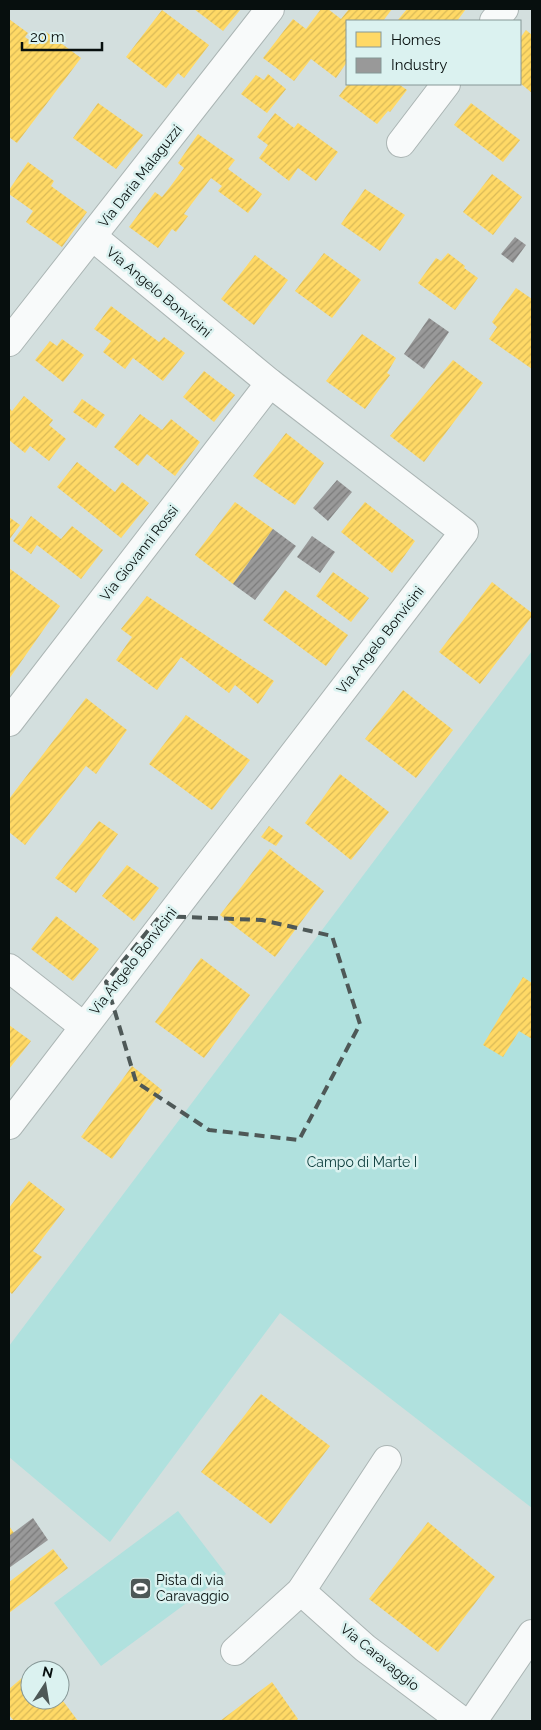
<svg xmlns="http://www.w3.org/2000/svg" width="541" height="1730" viewBox="0 0 541 1730" font-family="Raleway,sans-serif">
<style>
.green{fill:#b0e1de}
.homes{fill:url(#homes-hatch)}
.industry{fill:url(#industry-hatch)}
.lines{fill:none;stroke-linecap:round;stroke-linejoin:round}
.minor-casing{stroke:#abb5b4;stroke-width:30}
.minor{stroke:#f8fafa;stroke-width:28}
.marked{fill:none;stroke:#4e5857;stroke-width:4;stroke-dasharray:10 6;stroke-linejoin:round}
.labels{text-anchor:middle;dominant-baseline:central;stroke-width:5;stroke-linejoin:round;paint-order:stroke}
.street-label{font-size:14px;fill:#070f0e;stroke:#dbf2f0}
.park-label{font-size:14px;fill:#0b3c3b;stroke:#dbf2f0}
.poi-label{font-size:14px;fill:#070f0e;stroke:#dbf2f0;text-anchor:start}
</style>
<defs>
<pattern id="homes-hatch" width="6" height="6" patternUnits="userSpaceOnUse" patternTransform="scale(1.25)"><rect width="6" height="6" fill="#ffd966"/><path d="M-1 1l2-2M0 6l6-6M5 7l2-2" fill="none" stroke="#d9b957"/></pattern>
<pattern id="industry-hatch" width="6" height="6" patternUnits="userSpaceOnUse" patternTransform="scale(1.25)"><rect width="6" height="6" fill="#999"/><path d="M-1 1l2-2M0 6l6-6M5 7l2-2" fill="none" stroke="#7b7b7b"/></pattern>
</defs>
<rect width="100%" height="100%" fill="#d3dfde"/>
<g class="green">
<polygon points="532,651 532,1508 280,1313 110,1542 9,1457 9,1346"/>
<polygon points="178,1511 226,1574 101,1666 54,1603"/>
</g>
<g class="homes">
<polygon points="194,9 241,9 223,31"/>
<polygon points="321,9 328,9 341,19 349,9 392,9 383,21 347,21 347,62 336,78 311,59 294,81 263,58 293,19 306,29"/>
<polygon points="407,9 466,9 457,21 397,21"/>
<polygon points="162,10 209,45 184,78 178,73 166,88 126,57"/>
<polygon points="9,19 28,33 25,37 36,45 46,32 81,58 17,143 9,137 10,81"/>
<polygon points="526,30 532,35 532,93 520,83 520,38"/>
<polygon points="268,74 286,89 267,113 241,94 256,75 264,80"/>
<polygon points="348,84 401,84 400,85 407,90 390,112 388,111 377,124 339,96"/>
<polygon points="98,103 143,135 116,169 73,138"/>
<polygon points="471,103 520,140 503,162 454,125"/>
<polygon points="275,113 294,128 298,123 338,152 316,181 298,168 289,181 259,158 268,145 257,137"/>
<polygon points="198,134 235,160 228,169 262,194 248,213 218,191 222,186 211,178 184,214 188,216 176,232 172,229 158,248 129,227 155,192 162,197 170,187 184,168 178,163"/>
<polygon points="28,162 54,181 51,186 87,212 62,247 26,222 33,211 9,194 9,190"/>
<polygon points="492,174 522,197 493,235 463,212"/>
<polygon points="365,189 405,215 380,251 341,224"/>
<polygon points="324,253 361,280 332,318 295,291"/>
<polygon points="448,253 465,266 464,268 478,278 455,310 418,283 436,258 441,261"/>
<polygon points="255,255 288,280 254,325 221,299"/>
<polygon points="516,288 532,299 532,369 489,339 497,327 492,322"/>
<polygon points="111,306 159,342 164,337 185,353 163,381 133,358 125,369 103,352 111,341 94,329"/>
<polygon points="362,334 396,358 387,373 390,375 365,409 326,381"/>
<polygon points="62,339 84,355 63,382 35,360 50,341 57,346"/>
<polygon points="453,360 483,383 424,462 390,436"/>
<polygon points="204,371 235,395 214,422 183,397"/>
<polygon points="24,396 53,420 49,425 66,439 49,461 30,446 25,453 9,440 9,408 12,411"/>
<polygon points="82,399 105,415 96,428 73,412"/>
<polygon points="140,414 162,430 171,419 200,442 175,476 147,454 138,466 114,447"/>
<polygon points="286,433 324,463 295,505 253,476"/>
<polygon points="77,462 115,492 122,482 149,503 121,538 57,487"/>
<polygon points="235,502 273,529 233,584 195,555"/>
<polygon points="365,502 415,541 392,573 341,532"/>
<polygon points="31,516 61,539 72,526 103,550 81,579 37,545 31,554 13,541"/>
<polygon points="9,517 20,525 9,540"/>
<polygon points="9,568 60,606 9,679"/>
<polygon points="333,572 369,598 351,622 316,596"/>
<polygon points="492,582 532,613 532,616 480,684 439,652"/>
<polygon points="285,590 348,635 326,666 263,620"/>
<polygon points="147,596 274,681 258,704 235,685 229,693 181,657 157,690 116,660 132,637 121,629"/>
<polygon points="403,690 453,730 416,778 365,739"/>
<polygon points="86,698 127,730 96,774 86,766 25,845 9,832 9,799"/>
<polygon points="186,715 250,760 212,810 149,764"/>
<polygon points="340,774 389,812 351,860 305,823"/>
<polygon points="99,821 118,834 76,893 55,878"/>
<polygon points="269,826 283,836 276,846 261,837"/>
<polygon points="270,849 324,891 275,957 220,915"/>
<polygon points="127,865 159,888 134,921 102,896"/>
<polygon points="56,916 99,949 73,981 31,949"/>
<polygon points="201,958 250,995 204,1058 155,1022"/>
<polygon points="523,977 532,983 532,1039 519,1031 503,1057 483,1045"/>
<polygon points="9,1025 31,1041 9,1069"/>
<polygon points="132,1066 162,1090 112,1159 81,1137"/>
<polygon points="29,1181 65,1209 33,1251 42,1257 12,1294 9,1291 9,1208"/>
<polygon points="261,1394 330,1446 271,1524 201,1472"/>
<polygon points="428,1522 495,1577 438,1652 369,1599"/>
<polygon points="9,1526 14,1533 9,1536"/>
<polygon points="53,1549 68,1568 9,1613 9,1582"/>
<polygon points="30,1671 30,1700 60,1700 60,1697 78,1721 14,1721 9,1715 9,1689"/>
<polygon points="272,1682 298,1719 295,1721 220,1721"/>
</g>
<g class="industry">
<polygon points="515,237 526,245 513,263 501,254"/>
<polygon points="429,318 449,332 424,369 404,354"/>
<polygon points="337,480 352,492 328,521 313,508"/>
<polygon points="273,529 296,546 255,600 233,584"/>
<polygon points="312,536 335,552 320,573 297,557"/>
<polygon points="33,1518 48,1540 9,1568 9,1536"/>
</g>
<g class="lines">
<defs>
<g id="minor">
<polyline points="494,21 504,9"/>
<polyline points="401,143 446,84"/>
<polyline points="9,342 270,9"/>
<polyline points="9,722 270,383"/>
<polyline points="9,968 83,1026"/>
<polyline points="9,1125 464,532 270,383 93,237"/>
<polyline points="301,1591 365,1648 462,1721"/>
<polyline points="235,1651 301,1591 387,1460"/>
<polyline points="473,1721 532,1634"/>
</g>
</defs>
<use href="#minor" class="minor-casing"/>
<use href="#minor" class="minor"/>
</g>
<path class="marked" d="M160 916 262 920 332 936 360 1024 299 1140 209 1130 136 1082 106 982Z"/>
<defs>
<symbol id="stadium-square" viewBox="-11 -11 22 22"><rect x="-9" y="-9" width="18" height="18" rx="4" fill="#4e5857" stroke="#dbf2f0"/><path d="M0-5a6.5 5 0 1 0 0 10a6.5 5 0 1 0 0-10ZM-3.5-1.8h7v3.6h-7Z" fill="#fff"/></symbol>
</defs>
<g fill-rule="evenodd">
<use href="#stadium-square" x="128" y="1576" width="25" height="25"/>
</g>
<g class="labels">
<g class="street-label">
<text transform="translate(140 176) rotate(-52)">Via Daria Malaguzzi</text>
<text transform="translate(159 292) rotate(40)">Via Angelo Bonvicini</text>
<text transform="translate(139 553) rotate(-52)">Via Giovanni Rossi</text>
<text transform="translate(380 640) rotate(-52)">Via Angelo Bonvicini</text>
<text transform="translate(133 961) rotate(-52)">Via Angelo Bonvicini</text>
<text transform="translate(380 1657) rotate(39)">Via Caravaggio</text>
</g>
<g class="park-label">
<text x="362" y="1162">Campo di Marte I</text>
</g>
<g class="poi-label">
<text x="156" y="1580">Pista di via<tspan x="156" dy="16">Caravaggio</tspan></text>
</g>
</g>
<rect width="541" height="1730" fill="none" stroke="#070f0e" stroke-width="20"/>
<rect x="346" y="20" width="175" height="65" fill="#dbf2f0" stroke="#869796"/>
<rect x="356" y="32" width="25" height="15" fill="#ffd966" stroke="#869796"/>
<text x="391" y="45" font-size="15" fill="#070f0e">Homes</text>
<rect x="356" y="58" width="25" height="15" fill="#999999" stroke="#869796"/>
<text x="391" y="70" font-size="15" fill="#070f0e">Industry</text>
<g transform="translate(45 1685) rotate(12)"><circle r="24" fill="#dbf2f0" stroke="#869796"/>
<path d="M0-4L9 19L0 12L-9 19Z" fill="#4e5857"/>
<text y="-8" font-size="14" font-weight="bold" text-anchor="middle" fill="#070f0e">N</text>
</g>
<path d="M22 42v8h80v-8" fill="none" stroke="#070f0e" stroke-width="2.5"/>
<text x="30" y="42" font-size="15" fill="#070f0e" stroke="#dbf2f0" stroke-width="4" paint-order="stroke">20 m</text>
</svg>
